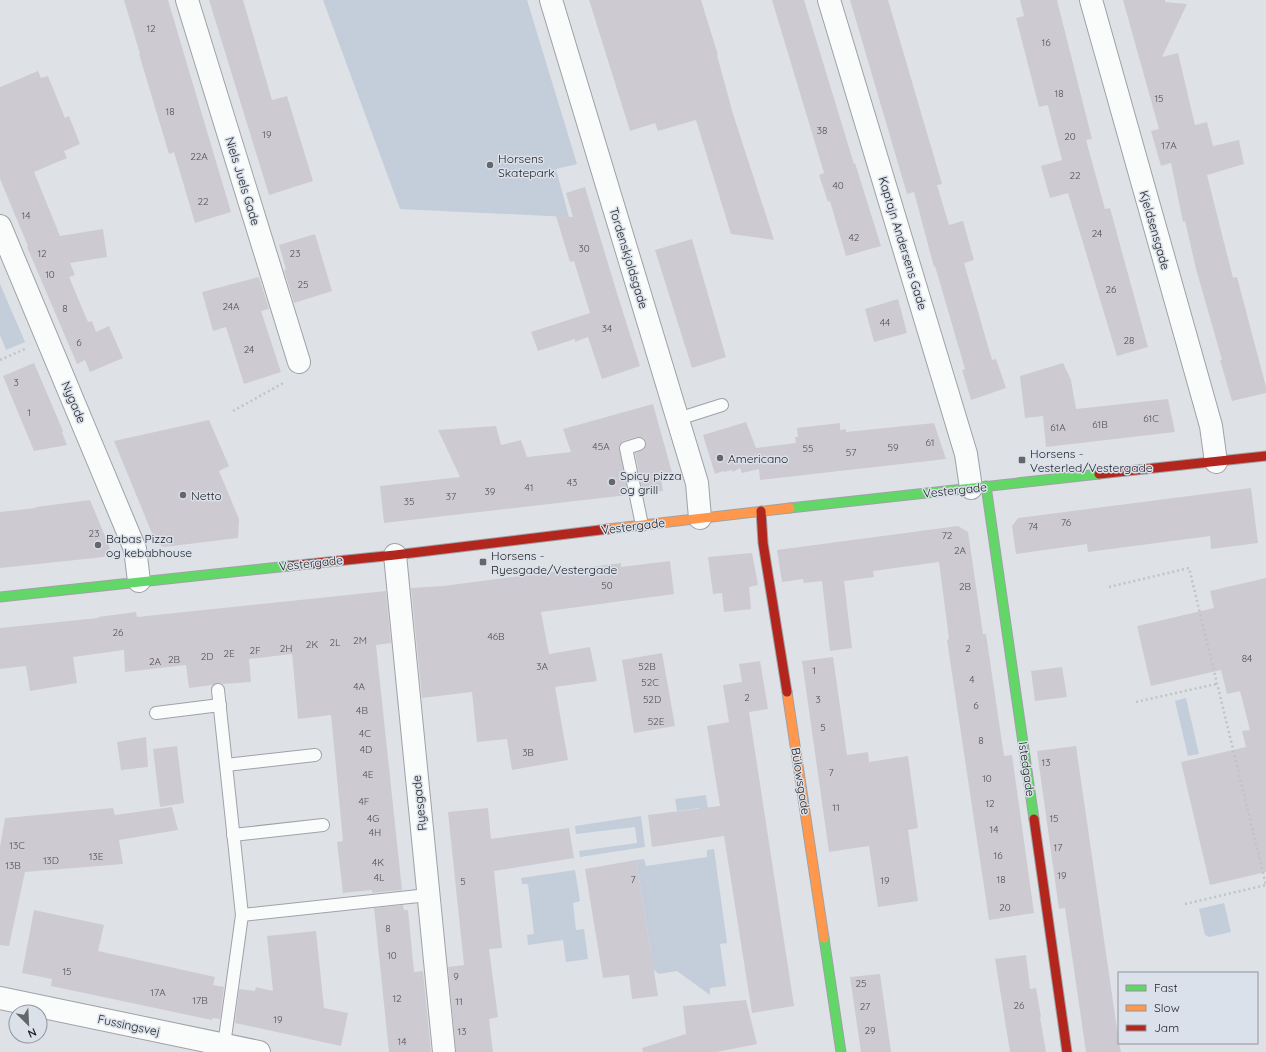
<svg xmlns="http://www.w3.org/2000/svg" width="1266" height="1052" viewBox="0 0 1266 1052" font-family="Quicksand,sans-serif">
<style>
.green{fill:#c4cdda}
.building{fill:#cecad2}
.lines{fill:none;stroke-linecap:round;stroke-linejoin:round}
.lane-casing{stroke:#9fa2a6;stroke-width:14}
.street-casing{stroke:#9fa2a6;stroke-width:24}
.fast-casing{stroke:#9fa2a6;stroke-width:11}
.slow-casing{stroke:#9fa2a6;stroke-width:11}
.jam-casing{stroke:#9fa2a6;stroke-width:11}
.path{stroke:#c1c3c4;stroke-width:2.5;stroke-dasharray:2 3;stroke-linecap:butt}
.lane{stroke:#fafbfb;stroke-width:12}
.street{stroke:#fafbfb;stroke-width:22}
.fast{stroke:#63d668;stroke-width:9}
.slow{stroke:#ff974d;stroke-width:9}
.jam{stroke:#b3261e;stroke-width:9}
.poi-dot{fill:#64666a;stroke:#dbe1ea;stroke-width:1.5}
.labels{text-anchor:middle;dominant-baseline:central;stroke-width:3;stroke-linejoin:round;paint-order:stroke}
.number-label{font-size:10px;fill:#505054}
.poi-label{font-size:12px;fill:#222427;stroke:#dbe1ea;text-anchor:start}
.street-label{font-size:12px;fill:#222427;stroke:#dbe1ea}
</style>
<rect width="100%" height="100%" fill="#dee2e6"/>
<g class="green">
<polygon points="323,0 527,0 577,164 556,169 569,217 400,209"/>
<polygon points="0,284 25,342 6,350 0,335"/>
<polygon points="1186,698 1199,754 1188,756 1175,701"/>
<polygon points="706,795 709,817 701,818 699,808 677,811 675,799"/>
<polygon points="641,816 645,847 580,857 579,851 637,843 635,827 576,834 575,826"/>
<polygon points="714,849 727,943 720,944 726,986 710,988 710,995 677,971 659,974 633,954 651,952 636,860 644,859 646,866 707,857 707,850"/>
<polygon points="575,870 580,901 573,903 576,930 584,929 588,959 566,962 563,940 528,945 527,935 534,934 528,884 522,884 521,878"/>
<polygon points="1224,903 1231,932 1209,937 1205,935 1199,909"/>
</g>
<g class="building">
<polygon points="124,0 168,0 231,212 195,223 174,152 169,154 139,54 140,54"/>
<polygon points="209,0 243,0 272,100 287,96 313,181 269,195"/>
<polygon points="589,0 701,0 718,55 717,55 733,114 774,240 731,234 696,120 658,131 655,123 630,131"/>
<polygon points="772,0 804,0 854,164 855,163 881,246 846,256 830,201 828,202 819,175 824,173"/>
<polygon points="850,0 888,0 942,184 937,185 949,225 963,221 974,260 964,263 992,360 996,359 1006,388 971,400 962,370 965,369 935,266 934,267 914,192 907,194"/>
<polygon points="1020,0 1057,0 1092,139 1086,140 1105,209 1110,208 1148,347 1117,356 1068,193 1050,198 1041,166 1062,160 1048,106 1047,105 1039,107 1016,18 1024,16"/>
<polygon points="1123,0 1165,0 1165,2 1187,4 1162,57 1178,53 1195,125 1207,122 1213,146 1239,140 1244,164 1207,175 1233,278 1237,277 1266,387 1266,393 1232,401 1220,360 1222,360 1196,269 1185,221 1183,222 1171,163 1161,166 1151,131 1159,129"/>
<polygon points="38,71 41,78 48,76 65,118 69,116 80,144 64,151 67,158 34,172 60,236 103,229 107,257 70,263 75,275 69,277 88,322 92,321 96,332 109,326 123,358 90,372 85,360 77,364 27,247 28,246 0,179 0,87"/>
<polygon points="585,187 616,290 640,366 602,379 588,337 575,342 575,339 538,351 531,332 590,313 574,261 570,262 556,216 573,217 566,193"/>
<polygon points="315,234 332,291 294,303 284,270 286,269 279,245"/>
<polygon points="692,239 726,357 692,368 655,250"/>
<polygon points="259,277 269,309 261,311 281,372 244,384 226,327 213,331 202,292"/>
<polygon points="898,299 907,333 874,342 865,309"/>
<polygon points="34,363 63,431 62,432 67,445 34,451 3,376"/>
<polygon points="1063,363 1071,380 1076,409 1168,399 1175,432 1046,447 1043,416 1025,418 1020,376"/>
<polygon points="653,404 673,476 661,478 663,491 643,493 635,453 644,449 646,442 644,438 637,437 623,441 619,446 628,495 384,523 380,486 460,477 438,430 496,426 501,445 521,440 527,457 571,452 563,429"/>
<polygon points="209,420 229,466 219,471 239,519 238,538 164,547 156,543 114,441"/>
<polygon points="746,422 756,448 796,443 795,437 798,437 797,428 840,423 840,430 846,429 846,432 934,423 946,459 760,480 759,469 742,473 740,468 733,472 732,470 724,472 723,471 715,474 703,435"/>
<polygon points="1251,488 1258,543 1211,549 1210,536 1088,552 1087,544 1016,554 1012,526 1018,518"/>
<polygon points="90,500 110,548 104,557 0,568 0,512 36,508 36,507"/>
<polygon points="958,526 968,532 983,634 986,634 1004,756 1012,755 1034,913 989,920 947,640 949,639 939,562 873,571 874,577 844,581 852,648 830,651 822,581 804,583 803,579 782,582 777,550"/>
<polygon points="752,553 758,585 749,587 751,609 724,612 722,593 713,594 708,557"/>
<polygon points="670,561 674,594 541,612 549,654 590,647 597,681 555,687 568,760 512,770 507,739 477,742 472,692 422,698 411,588 443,586 621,563 621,567"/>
<polygon points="1266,578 1266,872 1210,885 1181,762 1246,747 1242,731 1250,730 1240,691 1227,694 1221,670 1151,686 1137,626 1214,608 1210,591"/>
<polygon points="386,591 391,643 376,645 402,890 372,893 372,890 343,893 337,842 343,841 331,715 298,719 292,654 249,659 251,682 223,684 218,683 212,685 189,688 186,665 125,672 124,650 73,657 77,683 30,691 26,666 0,669 0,628 98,618 98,617 136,612 137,617"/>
<polygon points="662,653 675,726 634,733 622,660"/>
<polygon points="833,657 847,755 868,752 869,762 908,756 918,828 908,830 918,901 878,907 869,846 829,852 802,661"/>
<polygon points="760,661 768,709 749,712 794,1006 752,1013 724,836 652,847 648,815 720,806 707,726 729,722 723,685 742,682 739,664"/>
<polygon points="1062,667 1067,697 1035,701 1031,671"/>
<polygon points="146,737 148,767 121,770 117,742"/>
<polygon points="177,746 184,803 160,807 153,749"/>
<polygon points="1076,746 1119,1043 1121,1052 1086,1052 1065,908 1059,909 1037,751"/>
<polygon points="172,807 178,830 119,840 123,864 25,872 9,946 0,945 0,847 5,818 113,808 115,815"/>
<polygon points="488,808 491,839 569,828 574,858 494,871 502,948 489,949 498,1017 489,1019 493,1052 456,1052 448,967 464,965 448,812"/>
<polygon points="636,860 658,996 632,999 629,975 603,978 585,869"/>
<polygon points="403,905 404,910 408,910 414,972 423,971 431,1052 389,1052 374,908"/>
<polygon points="34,910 104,925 98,951 215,977 213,985 224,987 220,1019 213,1018 212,1020 51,986 52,979 22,973"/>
<polygon points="316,931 324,1008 348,1013 341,1046 235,1023 239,989 255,991 256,987 273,991 267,936"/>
<polygon points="1026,955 1030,989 1036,988 1041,1017 1040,1017 1046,1052 1010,1052 995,959"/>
<polygon points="880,974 891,1052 861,1052 850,977"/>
<polygon points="746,1000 757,1044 717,1052 643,1052 642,1048 686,1034 683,1006"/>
</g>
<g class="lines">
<defs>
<g id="lane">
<polyline points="678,419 722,405"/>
<polyline points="639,444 626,448 642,525"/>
<polyline points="218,690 242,915"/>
<polyline points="156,713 220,705"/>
<polyline points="226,765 315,755"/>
<polyline points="233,835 323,825"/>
<polyline points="224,1045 242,915 428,895"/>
</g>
<g id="street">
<polyline points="187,0 299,362"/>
<polyline points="551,0 697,483 700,518"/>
<polyline points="829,0 966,454 971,488"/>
<polyline points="1091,0 1211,426 1216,462"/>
<polyline points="0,226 135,549 139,581"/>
<polyline points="395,555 444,1052"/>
<polyline points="0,998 259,1052"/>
</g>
<g id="fast">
<polyline points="986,486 1034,819"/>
<polyline points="790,508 1099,474"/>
<polyline points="0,597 289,566"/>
<polyline points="824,938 841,1052"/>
</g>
<g id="slow">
<polyline points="608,529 790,508"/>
<polyline points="787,692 824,938"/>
</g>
<g id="jam">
<polyline points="1099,474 1266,456"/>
<polyline points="761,511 763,543 787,692"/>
<polyline points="289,566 395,555 608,529"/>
<polyline points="1034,819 1067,1052"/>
</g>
</defs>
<use href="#lane" class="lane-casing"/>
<use href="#street" class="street-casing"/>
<use href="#fast" class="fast-casing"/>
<use href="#slow" class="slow-casing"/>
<use href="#jam" class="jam-casing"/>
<g class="path">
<polyline points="0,360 25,349"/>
<polyline points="233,411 285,382"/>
<polyline points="1109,587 1189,568 1266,885"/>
<polyline points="1136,702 1216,684"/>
<polyline points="1185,904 1266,885"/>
</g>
<use href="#lane" class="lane"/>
<use href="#street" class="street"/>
<use href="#fast" class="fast"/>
<use href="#slow" class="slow"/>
<use href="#jam" class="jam"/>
</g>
<g class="poi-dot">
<circle cx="490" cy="165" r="4"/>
<circle cx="720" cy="458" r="4"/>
<rect x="1018" y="456" width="8" height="8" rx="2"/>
<circle cx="612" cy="482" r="4"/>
<circle cx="183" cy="495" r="4"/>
<circle cx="98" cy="545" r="4"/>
<rect x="479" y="558" width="8" height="8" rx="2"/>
</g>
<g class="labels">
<g class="number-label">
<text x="151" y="28">12</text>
<text x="1046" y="42">16</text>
<text x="1059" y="93">18</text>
<text x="1159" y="98">15</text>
<text x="170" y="111">18</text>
<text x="822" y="130">38</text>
<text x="267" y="134">19</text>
<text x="1070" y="136">20</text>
<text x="1169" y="145">17A</text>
<text x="199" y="156">22A</text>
<text x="1075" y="175">22</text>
<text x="838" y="185">40</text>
<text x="203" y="201">22</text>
<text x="26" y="215">14</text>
<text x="1097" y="233">24</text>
<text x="854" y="237">42</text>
<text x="584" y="248">30</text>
<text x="42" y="253">12</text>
<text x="295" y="253">23</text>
<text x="50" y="274">10</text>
<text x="303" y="284">25</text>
<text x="1111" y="289">26</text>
<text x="231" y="306">24A</text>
<text x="65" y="308">8</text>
<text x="885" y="322">44</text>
<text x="607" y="328">34</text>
<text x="1129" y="340">28</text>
<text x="79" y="342">6</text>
<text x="249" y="349">24</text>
<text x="16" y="382">3</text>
<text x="29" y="412">1</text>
<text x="1151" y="418">61C</text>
<text x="1100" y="424">61B</text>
<text x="1058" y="427">61A</text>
<text x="930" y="442">61</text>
<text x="601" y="446">45A</text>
<text x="893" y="447">59</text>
<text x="808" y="448">55</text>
<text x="851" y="452">57</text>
<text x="572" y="482">43</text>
<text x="529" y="487">41</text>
<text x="490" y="491">39</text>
<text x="451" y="496">37</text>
<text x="409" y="501">35</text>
<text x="1066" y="522">76</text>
<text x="1033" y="526">74</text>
<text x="94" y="533">23</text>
<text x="947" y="535">72</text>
<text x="960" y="550">2A</text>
<text x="607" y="585">50</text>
<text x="965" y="586">2B</text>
<text x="118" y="632">26</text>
<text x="496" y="636">46B</text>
<text x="360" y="640">2M</text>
<text x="335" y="642">2L</text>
<text x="312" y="644">2K</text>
<text x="286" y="648">2H</text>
<text x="968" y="648">2</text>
<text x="255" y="650">2F</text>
<text x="229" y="653">2E</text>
<text x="207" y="656">2D</text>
<text x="1247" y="658">84</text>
<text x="174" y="659">2B</text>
<text x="155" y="661">2A</text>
<text x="542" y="666">3A</text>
<text x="647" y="666">52B</text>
<text x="814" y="670">1</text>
<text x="972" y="679">4</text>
<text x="650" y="682">52C</text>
<text x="359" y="686">4A</text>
<text x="747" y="697">2</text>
<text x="652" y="699">52D</text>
<text x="818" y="699">3</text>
<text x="976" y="705">6</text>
<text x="362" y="710">4B</text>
<text x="656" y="721">52E</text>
<text x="823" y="727">5</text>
<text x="365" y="733">4C</text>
<text x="981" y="740">8</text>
<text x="366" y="749">4D</text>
<text x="528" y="752">3B</text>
<text x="1046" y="762">13</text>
<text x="831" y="772">7</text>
<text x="368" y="774">4E</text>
<text x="987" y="778">10</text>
<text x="364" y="801">4F</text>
<text x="990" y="803">12</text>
<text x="836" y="807">11</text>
<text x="373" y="818">4G</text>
<text x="1054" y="818">15</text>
<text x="994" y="829">14</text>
<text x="375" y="832">4H</text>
<text x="17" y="845">13C</text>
<text x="1058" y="847">17</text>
<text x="998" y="855">16</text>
<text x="96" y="856">13E</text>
<text x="51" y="860">13D</text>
<text x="378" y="862">4K</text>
<text x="13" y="865">13B</text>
<text x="1062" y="875">19</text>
<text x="379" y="877">4L</text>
<text x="633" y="879">7</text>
<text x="1001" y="879">18</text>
<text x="885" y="880">19</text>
<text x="463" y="881">5</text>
<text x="1005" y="907">20</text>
<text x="388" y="928">8</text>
<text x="392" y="955">10</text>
<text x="67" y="971">15</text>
<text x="456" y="976">9</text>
<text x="861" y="983">25</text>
<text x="158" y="992">17A</text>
<text x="397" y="998">12</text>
<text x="200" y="1000">17B</text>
<text x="459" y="1001">11</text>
<text x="1019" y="1005">26</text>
<text x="865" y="1006">27</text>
<text x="278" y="1019">19</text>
<text x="870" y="1030">29</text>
<text x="462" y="1031">13</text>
<text x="402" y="1041">14</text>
</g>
<g class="poi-label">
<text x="498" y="158">Horsens<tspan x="498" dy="14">Skatepark</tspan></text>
<text x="1030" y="453">Horsens -<tspan x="1030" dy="14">Vesterled/Vestergade</tspan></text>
<text x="728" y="458">Americano</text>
<text x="620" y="475">Spicy pizza<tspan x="620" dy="14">og grill</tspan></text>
<text x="191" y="495">Netto</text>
<text x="106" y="538">Babas Pizza<tspan x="106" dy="14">og kebabhouse</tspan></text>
<text x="491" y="555">Horsens -<tspan x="491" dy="14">Ryesgade/Vestergade</tspan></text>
</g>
<g class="street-label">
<text transform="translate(243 181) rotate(73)">Niels Juels Gade</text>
<text transform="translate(1155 230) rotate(74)">Kjeldsensgade</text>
<text transform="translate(903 243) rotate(73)">Kaptajn Andersens Gade</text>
<text transform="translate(629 258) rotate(73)">Tordenskjoldsgade</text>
<text transform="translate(74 402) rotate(67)">Nygade</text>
<text transform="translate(955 490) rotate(-6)">Vestergade</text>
<text transform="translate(633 526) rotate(-7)">Vestergade</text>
<text transform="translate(311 563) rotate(-6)">Vestergade</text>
<text transform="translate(1027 769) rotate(82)">Istedgade</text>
<text transform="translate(801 781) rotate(81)">Bülowsgade</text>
<text transform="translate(419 803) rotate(-96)">Ryesgade</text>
<text transform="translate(129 1025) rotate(12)">Fussingsvej</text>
</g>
</g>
<rect x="1118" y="972" width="140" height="72" fill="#dbe1ea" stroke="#91959c"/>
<rect x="1126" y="985" width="20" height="6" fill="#63d668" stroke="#91959c"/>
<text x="1154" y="992" font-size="12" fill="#222427">Fast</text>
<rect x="1126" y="1005" width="20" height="6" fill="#ff974d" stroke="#91959c"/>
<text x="1154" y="1012" font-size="12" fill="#222427">Slow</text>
<rect x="1126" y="1025" width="20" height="6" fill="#b3261e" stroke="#91959c"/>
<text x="1154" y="1032" font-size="12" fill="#222427">Jam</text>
<g transform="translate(28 1024) rotate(156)"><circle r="19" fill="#dbe1ea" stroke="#91959c"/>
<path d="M0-3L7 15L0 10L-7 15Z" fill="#64666a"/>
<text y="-6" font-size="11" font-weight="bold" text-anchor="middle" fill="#222427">N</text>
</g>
</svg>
